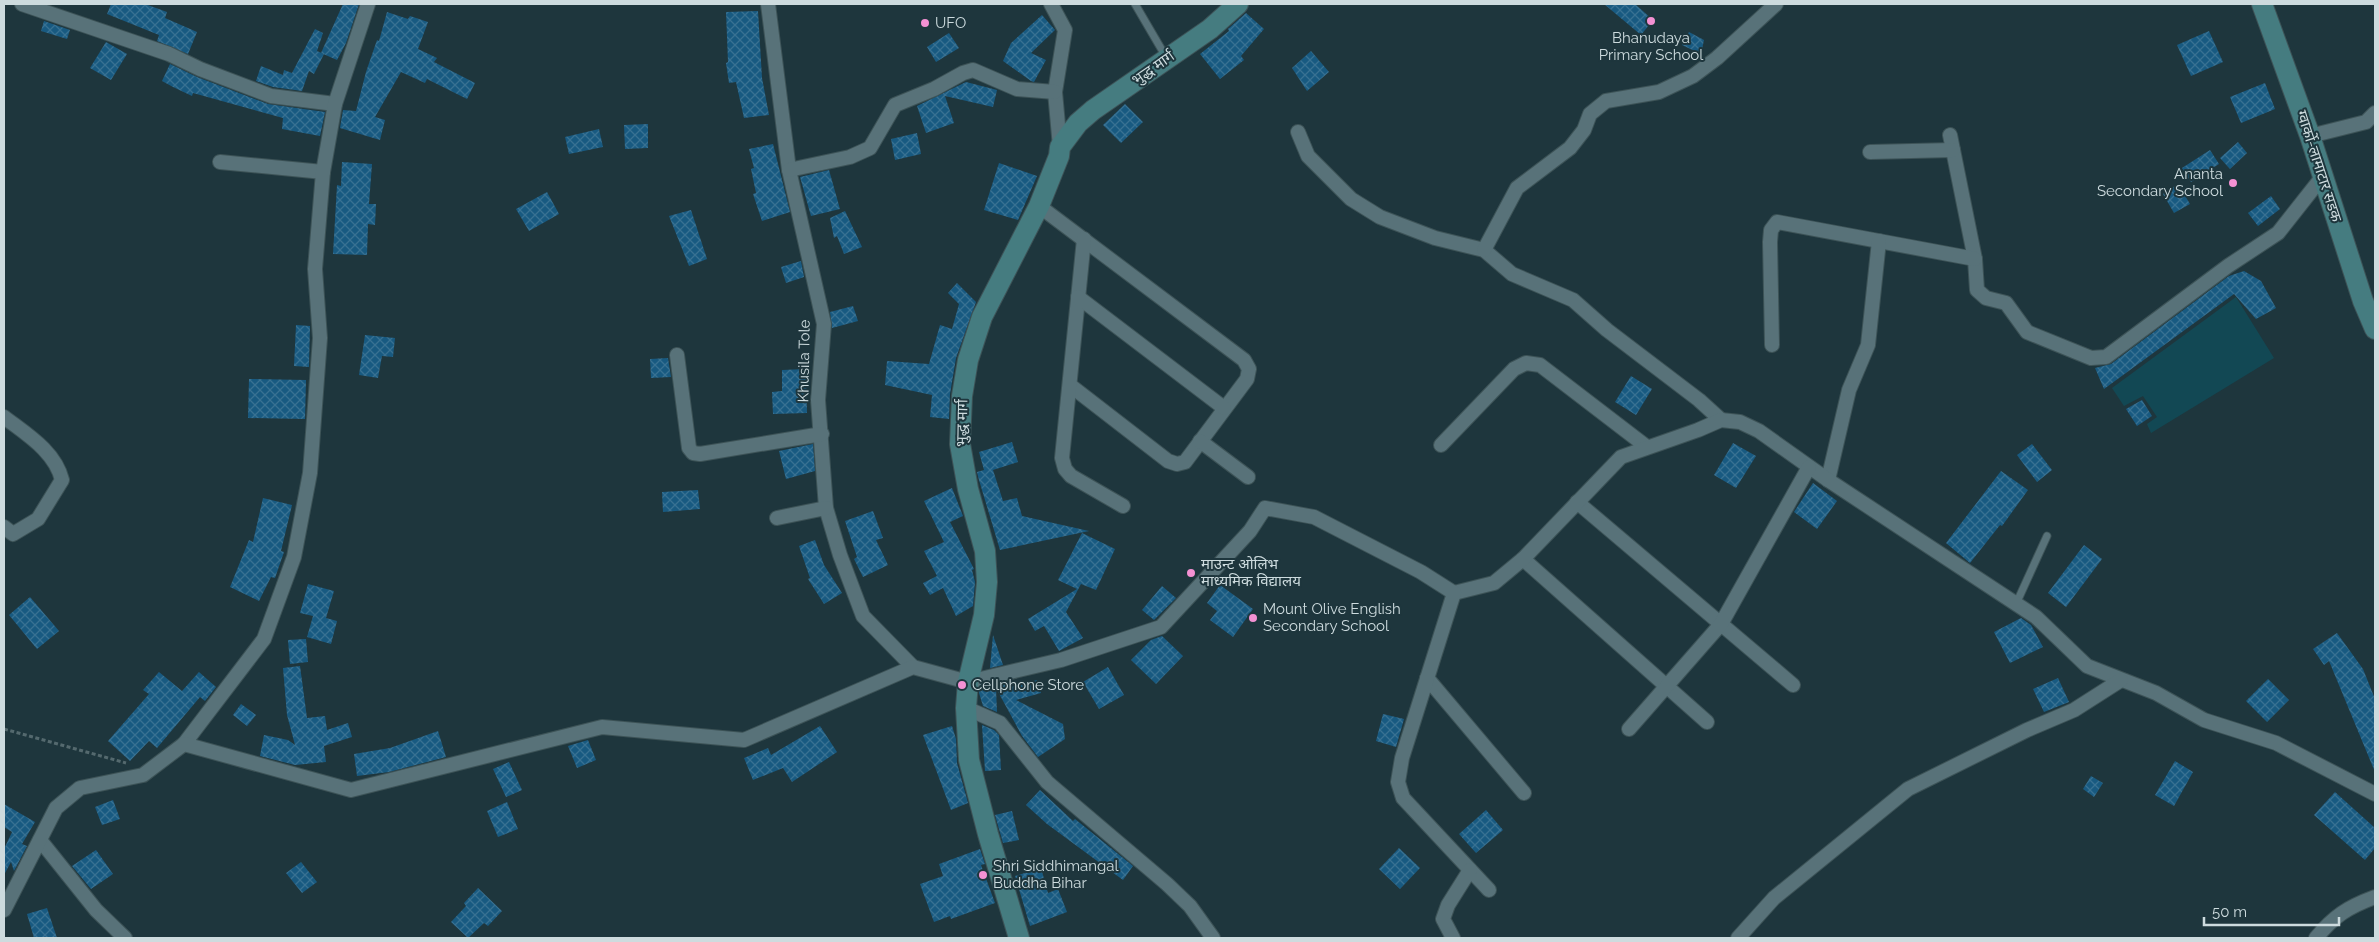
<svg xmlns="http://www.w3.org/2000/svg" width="2379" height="942" viewBox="0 0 2379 942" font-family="Raleway,'Noto Sans Devanagari',sans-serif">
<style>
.park{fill:#124854}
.building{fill:url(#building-cross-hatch)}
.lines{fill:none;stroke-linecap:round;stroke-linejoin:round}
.lane-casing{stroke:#3d5357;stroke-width:9}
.street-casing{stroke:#3d5357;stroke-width:16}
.secondary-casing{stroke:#3d5357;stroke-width:22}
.path{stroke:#54696e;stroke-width:3;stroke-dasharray:4 2.5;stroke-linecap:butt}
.lane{stroke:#587279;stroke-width:7}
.street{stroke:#587279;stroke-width:14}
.secondary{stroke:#457c80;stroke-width:20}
.poi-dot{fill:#f491d3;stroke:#1e363d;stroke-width:2}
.labels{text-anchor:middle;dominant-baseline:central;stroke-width:4;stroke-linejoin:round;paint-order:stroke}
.poi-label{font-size:15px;fill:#cddbde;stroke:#1e363d;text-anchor:start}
.street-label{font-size:15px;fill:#cddbde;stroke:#1e363d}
</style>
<defs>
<pattern id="building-cross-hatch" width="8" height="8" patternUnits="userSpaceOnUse" patternTransform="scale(1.25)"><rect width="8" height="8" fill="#185a81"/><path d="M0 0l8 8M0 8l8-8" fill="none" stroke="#387192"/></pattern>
</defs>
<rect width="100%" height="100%" fill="#1e363d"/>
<polygon class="park" points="2236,297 2274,358 2151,433 2147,424 2157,417 2143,396 2124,406 2112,388"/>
<g class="building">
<polygon points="111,4 145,4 167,12 165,18 197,32 188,54 157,41 159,35 107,14"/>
<polygon points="343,4 359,4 346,43 337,60 321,53"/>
<polygon points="1604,4 1635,4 1653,20 1641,35"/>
<polygon points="758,11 762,78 769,115 744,118 736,82 729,83 726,63 728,62 726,12"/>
<polygon points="387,12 408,19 410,16 428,22 418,49 437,58 434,62 475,83 467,99 427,79 425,83 401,72 375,117 385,120 380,140 340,128 343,110 356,111 366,72 377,40 379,41"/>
<polygon points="1246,13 1264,29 1241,56 1244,60 1220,79 1200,54 1229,31 1228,29"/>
<polygon points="1042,15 1055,30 1031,53 1046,60 1034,82 1031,81 1003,61 1011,43"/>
<polygon points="44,21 70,30 67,39 41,31"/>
<polygon points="315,29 323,33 317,51 324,54 314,74 309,71 302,91 273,87 256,81 261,66 283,75 284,70 292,73"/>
<polygon points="2209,31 2223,62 2191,76 2177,45"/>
<polygon points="1689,32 1704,40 1701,54 1682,45"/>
<polygon points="949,33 959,48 936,62 927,47"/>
<polygon points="106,42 127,54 111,80 90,68"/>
<polygon points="1311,51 1329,72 1307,91 1292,68"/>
<polygon points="170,64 197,77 268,104 325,112 320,136 282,129 283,118 193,93 192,96 173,87 162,81"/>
<polygon points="966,82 997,90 993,107 945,96 954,123 926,133 917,106"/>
<polygon points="2265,83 2275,109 2241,123 2230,97"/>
<polygon points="1125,104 1143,122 1121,143 1103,125"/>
<polygon points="648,124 648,148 625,149 624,125"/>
<polygon points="599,129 603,147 569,154 565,137"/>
<polygon points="917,133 921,154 895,160 891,139"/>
<polygon points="2238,142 2247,153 2230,169 2220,158"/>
<polygon points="773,144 790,212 762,221 753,194 756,193 751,169 754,168 749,149"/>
<polygon points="2210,150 2219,164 2191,182 2182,168"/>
<polygon points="342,162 372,164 369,204 376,204 375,225 368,224 367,255 333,254 337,185 341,186"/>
<polygon points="999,163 1037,176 1018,220 984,210"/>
<polygon points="829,170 840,209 811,216 800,177"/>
<polygon points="2178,184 2190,204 2174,213 2163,194"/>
<polygon points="547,192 559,214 529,231 516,209"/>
<polygon points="2271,196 2280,209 2258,226 2248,213"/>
<polygon points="691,210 707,259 689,266 669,216"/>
<polygon points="845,211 862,247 844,254 837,236 834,238 830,218"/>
<polygon points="801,261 804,277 786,283 781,267"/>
<polygon points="2244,271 2261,281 2276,308 2256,319 2234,294 2104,389 2095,368 2111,364 2229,276"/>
<polygon points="957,283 976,302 956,358 950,394 949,419 930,417 932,395 885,385 887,361 929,364 940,325 952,329 959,304 948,293"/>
<polygon points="853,306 858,321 832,328 830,312"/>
<polygon points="296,325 310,326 309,367 294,366"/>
<polygon points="365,335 395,338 393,357 382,356 378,378 359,375"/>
<polygon points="668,358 671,377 651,378 650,359"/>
<polygon points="806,369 807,413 773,414 772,392 782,391 782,370"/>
<polygon points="1631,376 1652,389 1636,415 1615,402"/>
<polygon points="249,379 306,380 305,419 248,418"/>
<polygon points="2142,400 2152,416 2137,426 2126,409"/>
<polygon points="1012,442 1018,462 993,470 1003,501 1017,498 1022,516 1089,531 1000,550 979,480 977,472 984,470 979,452"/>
<polygon points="1733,443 1756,456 1736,488 1714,475"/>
<polygon points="813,444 815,471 786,479 779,451"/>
<polygon points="2032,444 2052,470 2037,482 2017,455"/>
<polygon points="2001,471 2028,490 2002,526 2000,525 1970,563 1946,543"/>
<polygon points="1813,483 1837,501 1817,529 1794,512"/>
<polygon points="952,488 963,516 950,522 974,569 972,570 975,582 973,606 956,616 943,588 930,595 923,583 937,576 924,551 944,542 924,501"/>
<polygon points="698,490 700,509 663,512 662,492"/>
<polygon points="263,498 292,505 281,551 284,552 275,578 271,577 259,601 230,587 249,540 253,542"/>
<polygon points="873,511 883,538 876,540 888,565 863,577 854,559 857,557 845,521"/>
<polygon points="1082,533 1115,549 1096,590 1081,584 1066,612 1083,638 1059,651 1044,626 1035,631 1028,619 1077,589 1058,580"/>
<polygon points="815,540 824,565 842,593 824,604 808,579 810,578 799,546"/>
<polygon points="2084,545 2102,559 2066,607 2048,593"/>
<polygon points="308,584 334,591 326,618 337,621 331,644 307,637 313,616 300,613"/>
<polygon points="1220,585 1253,609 1233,637 1210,620 1217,611 1207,603"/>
<polygon points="1162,586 1176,598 1154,620 1142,610"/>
<polygon points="30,597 59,631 37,649 9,615"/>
<polygon points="2021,618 2031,625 2043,647 2010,663 1994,632"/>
<polygon points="2337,633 2363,669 2375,699 2375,772 2329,661 2324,665 2313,649"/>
<polygon points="993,635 1003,665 990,668"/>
<polygon points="1162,636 1183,656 1156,684 1131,660 1151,640"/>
<polygon points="306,639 308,662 290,664 288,640"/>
<polygon points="300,666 307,718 325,716 327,730 348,723 352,737 324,746 326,762 295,765 260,756 264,735 288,740 295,745 287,715 283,668"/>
<polygon points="1108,667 1124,695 1099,709 1083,682"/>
<polygon points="159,672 182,691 199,672 216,687 205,701 200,697 157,748 149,741 130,761 108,741 149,694 143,690"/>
<polygon points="2058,678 2069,702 2044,712 2033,689"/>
<polygon points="2268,679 2289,700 2267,722 2246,701"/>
<polygon points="1037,680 1041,693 1016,700 1063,724 1065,739 1038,757 1022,736 996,688 997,712 983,706 979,693 979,688 1008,682 1010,687"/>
<polygon points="241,704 256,715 247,726 233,715"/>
<polygon points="1383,714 1404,719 1396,747 1376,741"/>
<polygon points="982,725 994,730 999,735 1001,770 985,771"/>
<polygon points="820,726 837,752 792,782 783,768 753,780 744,758 768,748 771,755"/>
<polygon points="952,726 956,739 957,763 968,803 951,810 923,735"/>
<polygon points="438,731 446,757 389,772 357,776 354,754 390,748"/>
<polygon points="588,740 596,760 577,768 568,746"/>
<polygon points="2175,761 2193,772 2174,806 2155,795"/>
<polygon points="509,762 522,790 506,797 493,769"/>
<polygon points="2091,776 2103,783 2094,797 2083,789"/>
<polygon points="1040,790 1073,821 1075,819 1133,866 1123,880 1047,824 1026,805"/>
<polygon points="2335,792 2375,828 2375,848 2365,860 2314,815"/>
<polygon points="113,800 120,819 102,825 95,807"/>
<polygon points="507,802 518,829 498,837 487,811"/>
<polygon points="4,804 35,822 22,844 27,846 14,871 11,862 4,875 4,849 12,832 4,827"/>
<polygon points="1486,810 1503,830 1476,853 1459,834"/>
<polygon points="1012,811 1019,840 1003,843 995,815"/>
<polygon points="1399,848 1420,868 1400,889 1379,869"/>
<polygon points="980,849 985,864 981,865 995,903 951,919 950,916 934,922 920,884 943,876 939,864"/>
<polygon points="96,850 113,874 91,889 72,866"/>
<polygon points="301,862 317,882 302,893 286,873"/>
<polygon points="1041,868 1048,893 1058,889 1067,912 1030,926 1015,876"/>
<polygon points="478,888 502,911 488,926 484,923 468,938 451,922 466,906 464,903"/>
<polygon points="47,908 57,938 34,938 27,914"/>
</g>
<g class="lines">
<defs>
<g id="lane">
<polyline points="1135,4 1166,57"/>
<polyline points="2016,604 2047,536"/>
</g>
<g id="street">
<polyline points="22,4 169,54 200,69 271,96 335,104"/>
<polyline points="768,4 789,170 824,324 818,400 826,508 840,555 863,616 913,667"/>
<polyline points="1051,4 1065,30 1055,92 1060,147"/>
<polyline points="1298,132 1308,156 1351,199 1380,217 1435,238 1484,250 1512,274 1573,300 1607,330 1699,400 1721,420"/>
<polyline points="1950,135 1975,259 1977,290 1986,298 2006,303 2027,332 2091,358 2106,357 2228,266 2278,233 2323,176"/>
<polyline points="2310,136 2366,122 2375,113"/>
<polyline points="1870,152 1953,150"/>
<polyline points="220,162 323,172"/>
<polyline points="789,170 850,157 870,148 895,105 934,89 963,73 973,70 1017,89 1055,92"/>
<polyline points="1039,206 1244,360 1249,369 1247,379 1185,462 1177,464 1168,461 1071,386"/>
<polyline points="1084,239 1062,458 1065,469 1071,476 1123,506"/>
<polyline points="1484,250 1517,188 1570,148 1584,130 1590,114 1606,101 1659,92 1693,76 1717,58 1776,4"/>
<polyline points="1078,297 1224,408"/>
<polyline points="1772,345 1770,242 1771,230 1777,222 1975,259"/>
<polyline points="677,355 689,448 693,453 700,454 822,434"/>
<path d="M4 417C26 434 55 451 62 480L38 519 13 534 4 527"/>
<polyline points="1200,441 1248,477"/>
<polyline points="1441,445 1514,369 1526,363 1540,365 1647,447"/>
<polyline points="1828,480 1849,390 1868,345 1879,241"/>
<polyline points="1577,502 1793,685"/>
<polyline points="777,518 826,508"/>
<polyline points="1523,559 1707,722"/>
<polyline points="1454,593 1494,583 1523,559 1621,457 1698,430 1721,420 1740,422 1759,431 1828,480 2036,617 2087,666 2156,693 2204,720 2276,743 2375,794"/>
<polyline points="1427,678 1524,793"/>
<polyline points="966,708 1000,723 1047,782 1167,884 1190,906 1213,938"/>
<polyline points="1629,729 1721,624 1809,467"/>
<polyline points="184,744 264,639 294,557 310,473 320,338 315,269 323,172 335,104 368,4"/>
<polyline points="40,840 96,910 125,938"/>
<polyline points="4,910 56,808 80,788 143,775 184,744 351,790 602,727 744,740 913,667 968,682 1061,660 1161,627 1250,531 1265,508 1314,517 1421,572 1454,593 1402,758 1398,782 1403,798 1489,890"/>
<polyline points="1453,938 1443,919 1448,905 1470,870"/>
<polyline points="1738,938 1774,898 1908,789 2027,730 2074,710 2121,680"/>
<path d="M2316 938C2334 916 2348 907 2375 897"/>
</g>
<g id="secondary">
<polyline points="2262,4 2310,136 2363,301 2375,329"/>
<polyline points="1019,938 988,834 969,760 966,708 968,682 984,615 987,582 985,551 968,489 960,444 962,396 968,360 982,317 1039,206 1059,156 1060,147 1078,123 1093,110 1210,29 1238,4"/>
</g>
</defs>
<use href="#lane" class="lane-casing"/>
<use href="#street" class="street-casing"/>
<use href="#secondary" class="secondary-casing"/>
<polyline class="path" points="4,729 126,763"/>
<use href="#lane" class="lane"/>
<use href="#street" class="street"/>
<use href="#secondary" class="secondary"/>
</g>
<g class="poi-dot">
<circle cx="1651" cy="21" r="5"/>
<circle cx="925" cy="23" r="5"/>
<circle cx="2233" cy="183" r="5"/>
<circle cx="1191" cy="573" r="5"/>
<circle cx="1253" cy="618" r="5"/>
<circle cx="962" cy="685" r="5"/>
<circle cx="983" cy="875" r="5"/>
</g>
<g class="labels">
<g class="poi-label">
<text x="935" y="23">UFO</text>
<text x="1651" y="38" text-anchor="middle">Bhanudaya<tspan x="1651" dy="17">Primary School</tspan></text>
<text x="2223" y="174" text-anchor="end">Ananta<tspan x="2223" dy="17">Secondary School</tspan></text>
<text x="1201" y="564">माउन्ट ओलिभ<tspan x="1201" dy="17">माध्यमिक विद्यालय</tspan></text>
<text x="1263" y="609">Mount Olive English<tspan x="1263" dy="17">Secondary School</tspan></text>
<text x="972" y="685">Cellphone Store</text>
<text x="993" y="866">Shri Siddhimangal<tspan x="993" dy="17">Buddha Bihar</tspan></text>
</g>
<g class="street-label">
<text transform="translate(1153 68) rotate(-35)">भुद्ध मार्ग</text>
<text transform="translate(2319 166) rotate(72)">ग्वार्को-लामाटार सडक</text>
<text transform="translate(804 361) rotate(-89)">Khusila Tole</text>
<text transform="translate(962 423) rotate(-89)">भुद्ध मार्ग</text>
</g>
</g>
<rect width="2379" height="942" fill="none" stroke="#cddbde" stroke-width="10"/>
<path d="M2204 917v8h135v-8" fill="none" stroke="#cddbde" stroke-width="2.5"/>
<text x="2212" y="917" font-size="15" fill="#cddbde" stroke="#1e363d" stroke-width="4" paint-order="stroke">50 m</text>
</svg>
